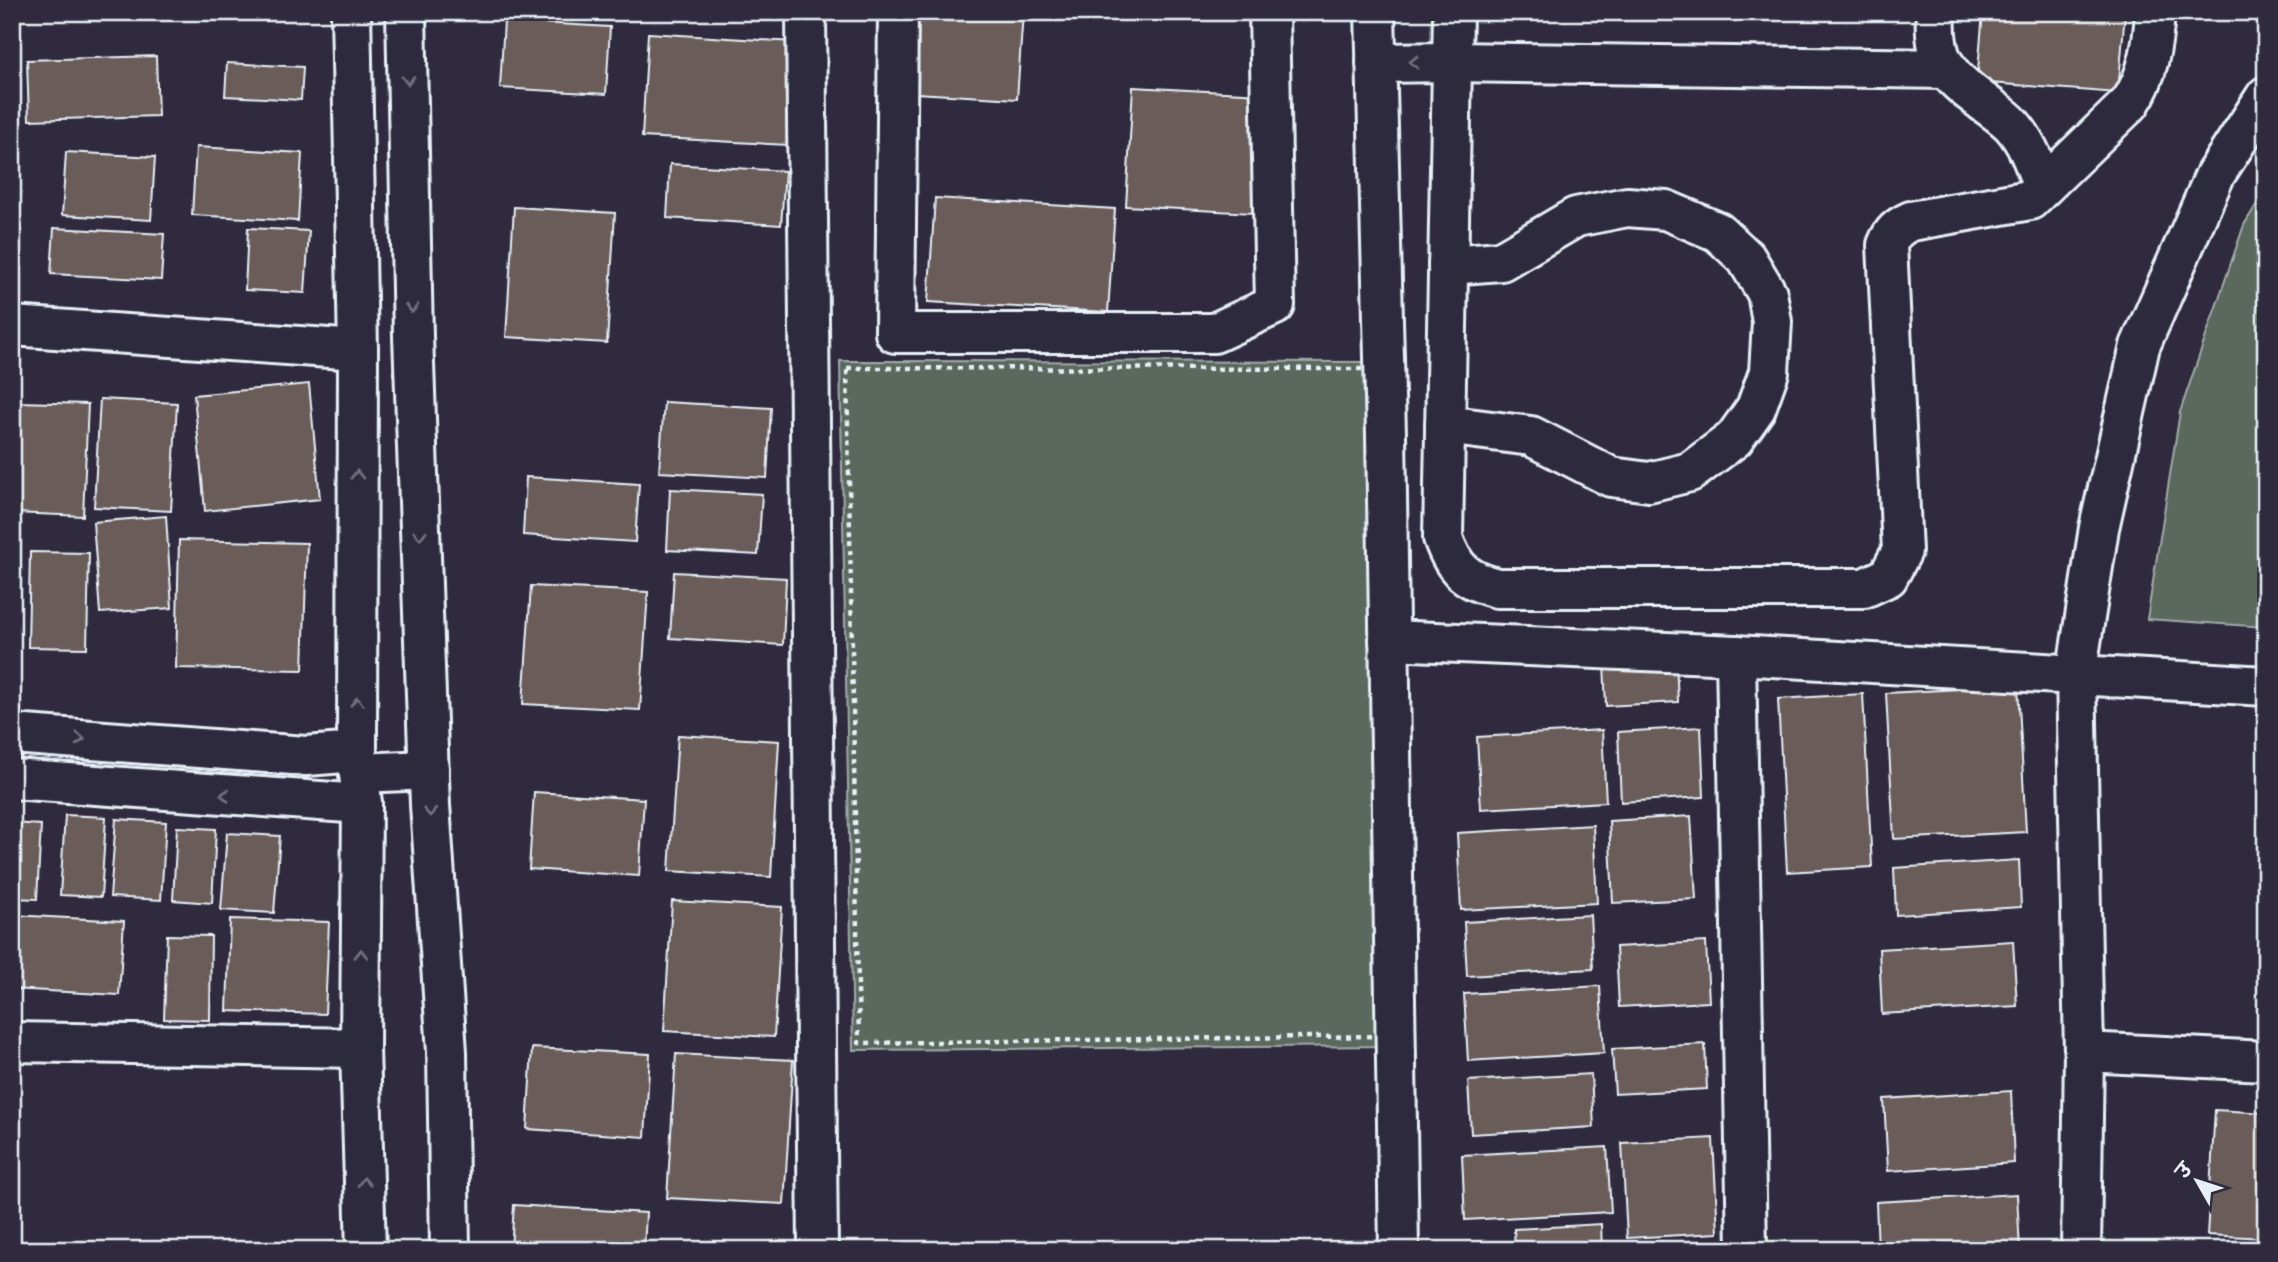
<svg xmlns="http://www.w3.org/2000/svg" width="2278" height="1262" viewBox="0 0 2278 1262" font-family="Caveat,'Playpen Sans Deva',sans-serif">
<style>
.green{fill:#5a675d;stroke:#a1acaa;stroke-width:2}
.building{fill:#6a5b58;stroke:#e8f1f8;stroke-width:2}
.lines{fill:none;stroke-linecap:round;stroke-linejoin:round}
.minor-casing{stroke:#e8f1f8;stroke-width:44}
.tertiary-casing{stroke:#e8f1f8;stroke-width:44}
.path{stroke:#e8f1f8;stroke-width:4.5;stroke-dasharray:5 5;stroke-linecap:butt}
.minor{stroke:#2f2a3d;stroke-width:38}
.tertiary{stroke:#2f2a3d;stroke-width:38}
.oneway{stroke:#70707e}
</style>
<rect width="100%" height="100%" fill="#2f2a3d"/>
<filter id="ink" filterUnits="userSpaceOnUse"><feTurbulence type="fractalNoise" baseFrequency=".0143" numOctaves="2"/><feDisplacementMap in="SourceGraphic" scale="14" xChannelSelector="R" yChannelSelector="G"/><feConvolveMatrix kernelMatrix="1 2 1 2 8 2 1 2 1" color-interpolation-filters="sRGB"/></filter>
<g filter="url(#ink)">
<g class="green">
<polygon points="2266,189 2266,627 2147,619 2180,412 2244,225"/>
<polygon points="840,361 1384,362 1394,1046 853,1050"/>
</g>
<g class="building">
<polygon points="903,12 1023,12 1017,99 899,92"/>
<polygon points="1983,12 2125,12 2118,93 1977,82"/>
<polygon points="504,21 610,27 606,94 500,88"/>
<polygon points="648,33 794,42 788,145 642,137"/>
<polygon points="156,56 158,116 29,120 27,60"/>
<polygon points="227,63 303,67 301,100 225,96"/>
<polygon points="1133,87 1261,94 1253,213 1126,206"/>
<polygon points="196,147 302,153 298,221 192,215"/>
<polygon points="66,152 155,157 151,220 62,215"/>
<polygon points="670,164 785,171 781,225 667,218"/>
<polygon points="935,198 1115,209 1108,312 928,302"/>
<polygon points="514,207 615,213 607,343 506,337"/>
<polygon points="54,228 164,234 161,280 51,274"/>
<polygon points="248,228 309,231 305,293 245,290"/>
<polygon points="309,384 320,499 205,511 194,395"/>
<polygon points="100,399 177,403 171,511 94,507"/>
<polygon points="18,402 88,404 83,516 14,513"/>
<polygon points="664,402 771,408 767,478 659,472"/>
<polygon points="526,477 639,484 635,542 523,535"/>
<polygon points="670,489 762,494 758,555 667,550"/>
<polygon points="166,516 172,608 100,613 93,522"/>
<polygon points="179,540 307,543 303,670 176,668"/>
<polygon points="30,552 89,553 87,648 28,647"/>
<polygon points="674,572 786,578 783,645 670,638"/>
<polygon points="531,586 648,592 640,710 523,704"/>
<polygon points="1676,660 1678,702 1606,706 1604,664"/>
<polygon points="2018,686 2026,832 1894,839 1886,693"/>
<polygon points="1863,694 1872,867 1787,872 1778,699"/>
<polygon points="1701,727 1704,797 1621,802 1618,732"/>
<polygon points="1602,730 1606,802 1481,809 1477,737"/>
<polygon points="678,735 779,741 771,877 669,871"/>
<polygon points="534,792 644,799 639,876 529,869"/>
<polygon points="65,815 106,817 101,897 60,895"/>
<polygon points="1691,816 1696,899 1613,903 1609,821"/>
<polygon points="116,819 166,822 161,900 110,897"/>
<polygon points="12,823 41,825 37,899 12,898"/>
<polygon points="1593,825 1597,903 1461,910 1457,833"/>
<polygon points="177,827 216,829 212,903 173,900"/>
<polygon points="227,833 280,836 274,913 221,910"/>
<polygon points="2019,860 2021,907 1896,915 1894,868"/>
<polygon points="672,901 782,907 774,1037 664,1031"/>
<polygon points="12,915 124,921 119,995 12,989"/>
<polygon points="1590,915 1593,969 1467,976 1464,922"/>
<polygon points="230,919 329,922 325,1014 227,1011"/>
<polygon points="167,935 211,936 210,1020 164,1019"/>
<polygon points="2013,941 2017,1006 1882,1014 1879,949"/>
<polygon points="1706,942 1709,1002 1619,1007 1616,947"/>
<polygon points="1600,986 1604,1053 1468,1061 1464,994"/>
<polygon points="1705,1044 1707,1089 1615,1094 1612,1049"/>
<polygon points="532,1048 650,1054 645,1137 527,1129"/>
<polygon points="676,1054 793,1060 784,1204 667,1198"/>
<polygon points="1591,1074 1594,1127 1471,1134 1468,1081"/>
<polygon points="2011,1091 2014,1163 1888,1171 1884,1099"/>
<polygon points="2215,1110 2266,1113 2266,1238 2207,1235"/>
<polygon points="1713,1138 1718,1233 1627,1238 1622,1143"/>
<polygon points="1607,1147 1611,1212 1465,1220 1462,1155"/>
<polygon points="2017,1194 2020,1250 1878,1250 1876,1202"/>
<polygon points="514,1205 646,1213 644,1250 511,1250"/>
<polygon points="1601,1224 1602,1250 1515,1250 1514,1229"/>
</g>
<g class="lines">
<defs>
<g id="minor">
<polyline points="806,12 818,1250"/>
<polyline points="898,12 895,333 1214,333 1275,305 1269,12"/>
<polyline points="1375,12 1386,434 1399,1250"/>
<path d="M1453 12 1443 538C1454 569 1465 580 1497 588H1864L1888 577 1902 551 1887 245C1892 232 1898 227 1911 221L2030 200 2130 103C2148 77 2153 44 2155 12"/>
<path d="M1936 12C1933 59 1945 74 1982 101 1992 109 2004 116 2012 125 2028 143 2035 165 2043 187"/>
<polyline points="1376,63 1452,62 1948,69"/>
<polyline points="12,326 358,350"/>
<polyline points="1445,425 1531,436 1611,477 1649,482 1690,472 1734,439 1756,408 1769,372 1772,322 1767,293 1746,258 1718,232 1666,210 1627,207 1576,217 1501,261 1448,265"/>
<polyline points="1389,640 1736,655 2266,686"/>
<polyline points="1736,655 1747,1250"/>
<polyline points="12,734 306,756 357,752"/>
<polyline points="12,779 362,804"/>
<polyline points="12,1042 360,1048"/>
<polyline points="2084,1052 2266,1061"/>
<polyline points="2081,1250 2084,1052 2076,675 2099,528 2140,346 2215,175 2266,96"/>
</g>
<g id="tertiary">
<polyline points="351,12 358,350 357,752 362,804 360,1048 366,1250"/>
<polyline points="406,12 413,336 430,805 447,1052 450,1250"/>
<polyline points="359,773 429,770"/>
</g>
</defs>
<use href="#minor" class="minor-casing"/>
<use href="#tertiary" class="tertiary-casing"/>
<polygon class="path" points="847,368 1377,369 1384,1036 859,1043"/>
<use href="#minor" class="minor"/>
<use href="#tertiary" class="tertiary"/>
</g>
<defs><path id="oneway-chevron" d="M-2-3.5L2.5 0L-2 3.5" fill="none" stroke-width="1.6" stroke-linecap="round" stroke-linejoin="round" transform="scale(1.75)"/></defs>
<g class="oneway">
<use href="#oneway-chevron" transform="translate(1414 62) rotate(179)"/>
<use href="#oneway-chevron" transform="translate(408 80) rotate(89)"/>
<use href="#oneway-chevron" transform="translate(412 308) rotate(89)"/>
<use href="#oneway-chevron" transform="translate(357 475) rotate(-90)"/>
<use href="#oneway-chevron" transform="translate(420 535) rotate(88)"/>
<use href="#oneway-chevron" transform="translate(357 702) rotate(-90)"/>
<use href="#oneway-chevron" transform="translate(80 739) rotate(4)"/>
<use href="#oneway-chevron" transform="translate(225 795) rotate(-176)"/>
<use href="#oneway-chevron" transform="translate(430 812) rotate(87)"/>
<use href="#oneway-chevron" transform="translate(361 954) rotate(-90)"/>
<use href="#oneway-chevron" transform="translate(364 1182) rotate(-92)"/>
</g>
</g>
<rect width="2278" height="1262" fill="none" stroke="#2f2a3d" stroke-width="42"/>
<rect x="21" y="21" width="2236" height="1220" fill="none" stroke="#e8f1f8" stroke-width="2.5" filter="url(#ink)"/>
<g transform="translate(2197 1181) rotate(309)" stroke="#2f2a3d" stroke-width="5" paint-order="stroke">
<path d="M0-5L12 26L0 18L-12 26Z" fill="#e8f1f8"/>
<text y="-10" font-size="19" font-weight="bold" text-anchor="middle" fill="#e8f1f8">उ</text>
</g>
</svg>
